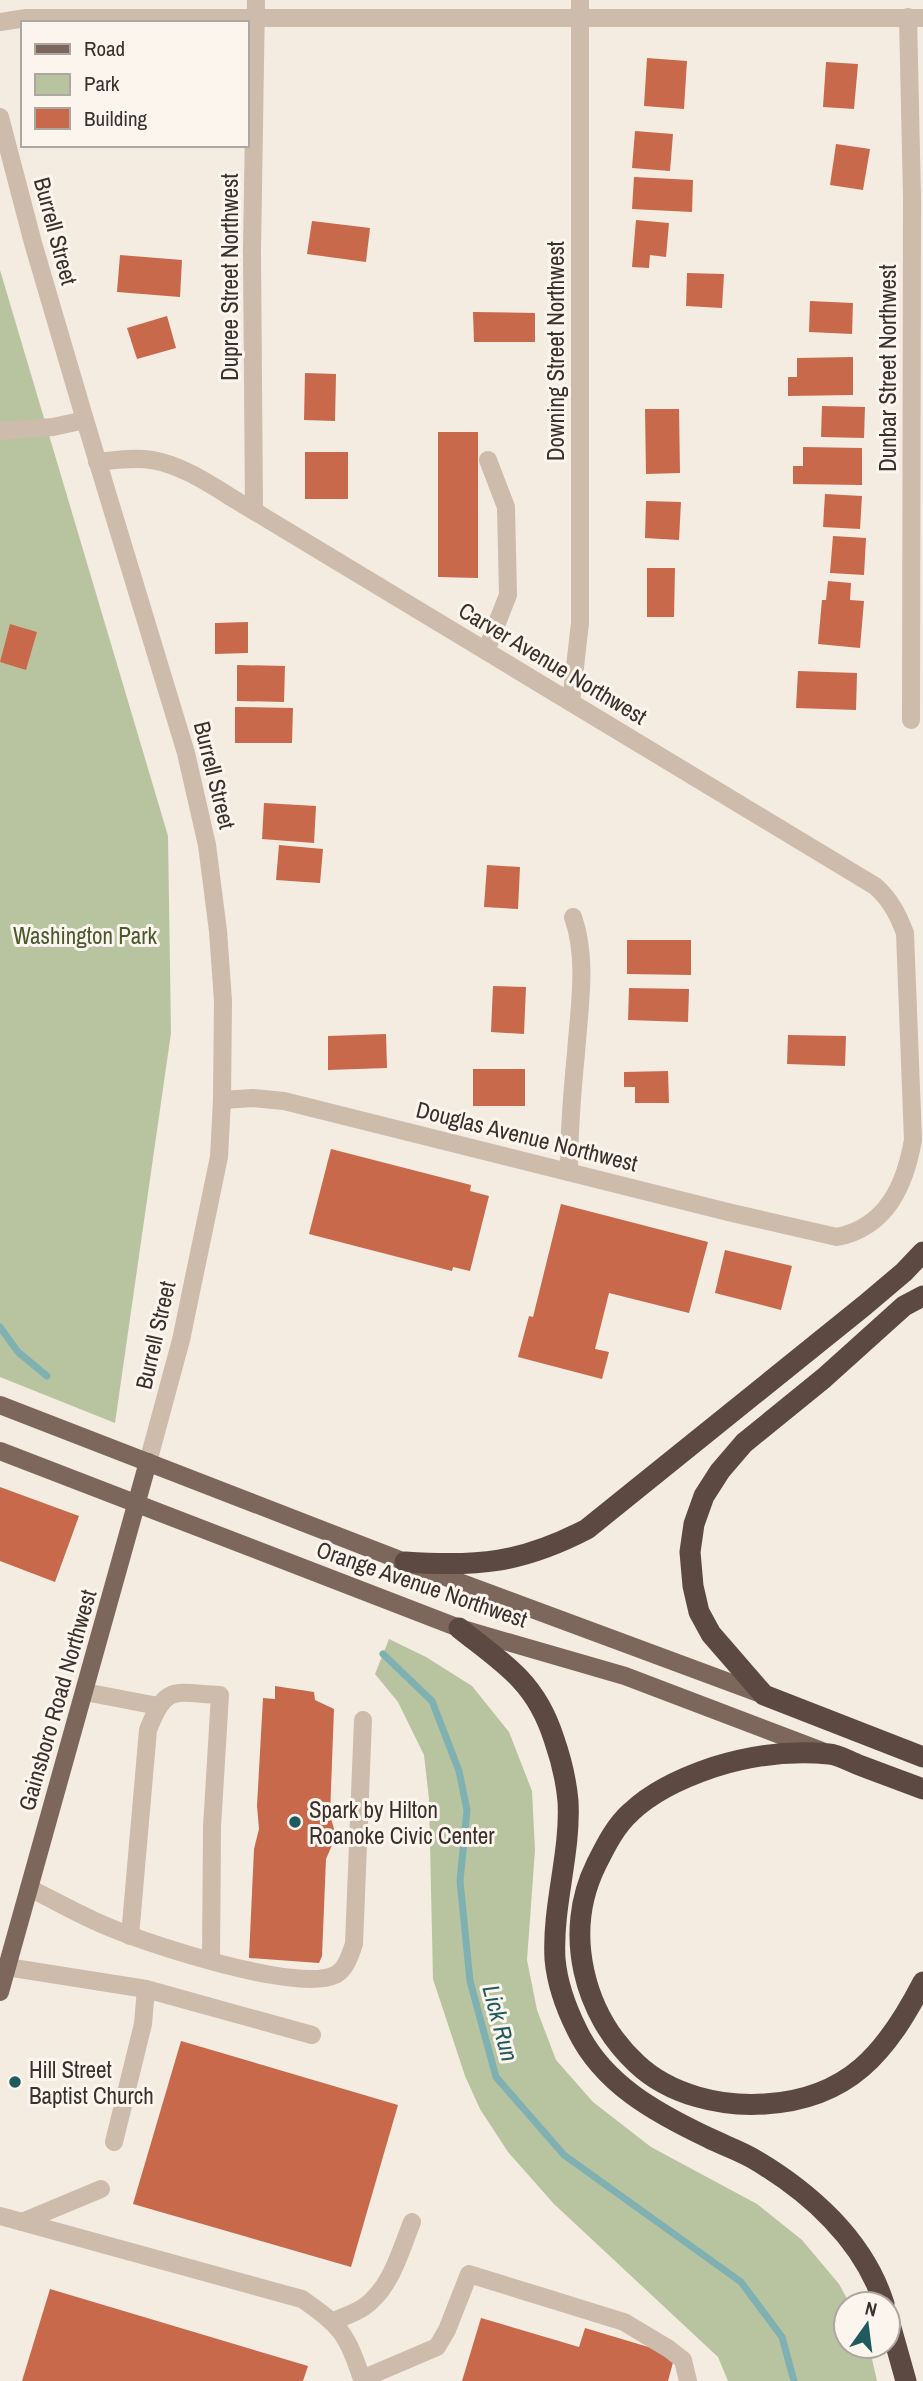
<svg xmlns="http://www.w3.org/2000/svg" width="923" height="2381" viewBox="0 0 923 2381" font-family="'Archivo Narrow',sans-serif">
<style>
.green{fill:#b8c4a0}
.lines{fill:none;stroke-linecap:round;stroke-linejoin:round}
.stream{stroke:#7fb0b2;stroke-width:7}
.building{fill:#c8694b}
.minor{stroke:#cdbbac;stroke-width:18}
.major{stroke:#7d675c;stroke-width:18}
.highway{stroke:#5c4a42;stroke-width:21}
.poi-dot{fill:#1f5a5e;stroke:#fbf5ee;stroke-width:2.5}
.labels{text-anchor:middle;dominant-baseline:central;stroke-width:6;stroke-linejoin:round;paint-order:stroke}
.street-label{font-size:23px;fill:#3b302b;stroke:#fbf5ee}
.park-label{font-size:23px;fill:#4a5a2e;stroke:#fbf5ee}
.poi-label{font-size:23px;fill:#3b302b;stroke:#fbf5ee;text-anchor:start}
.water-label{font-size:24px;font-style:italic;fill:#1f5a5e;stroke:#fbf5ee}
</style>
<rect width="100%" height="100%" fill="#f4ebe1"/>
<g class="green">
<polygon points="0,270 168,836 171,1033 115,1423 0,1377"/>
<polygon points="389,1639 426,1657 472,1686 509,1732 532,1791 535,1850 527,1960 537,2010 556,2060 593,2102 651,2147 757,2204 802,2240 839,2284 850,2304 846,2304 846,2346 869,2346 877,2381 728,2381 718,2357 554,2204 508,2152 480,2109 465,2076 433,1979 429,1799 424,1755 398,1702 375,1674"/>
</g>
<g class="lines">
<g class="stream">
<polyline points="0,1327 18,1352 47,1376"/>
<polyline points="383,1654 432,1701 459,1771 467,1810 460,1881 470,1981 496,2077 564,2155 741,2282 782,2337 794,2381"/>
</g>
</g>
<g class="building">
<polygon points="647,58 687,61 684,109 644,106"/>
<polygon points="826,62 858,64 854,109 823,107"/>
<polygon points="635,131 673,134 670,171 632,168"/>
<polygon points="836,144 870,149 863,190 830,185"/>
<polygon points="634,177 693,180 692,212 632,209"/>
<polygon points="636,220 669,223 666,257 650,255 649,268 632,267"/>
<polygon points="312,221 370,228 366,262 307,254"/>
<polygon points="120,255 182,260 180,297 117,292"/>
<polygon points="687,273 724,274 722,308 686,306"/>
<polygon points="810,301 853,303 852,334 809,332"/>
<polygon points="473,312 535,313 535,342 474,342"/>
<polygon points="167,316 176,348 137,359 127,328"/>
<polygon points="853,357 853,395 788,396 788,377 797,377 797,358"/>
<polygon points="305,373 336,374 335,421 304,420"/>
<polygon points="822,406 865,407 864,438 821,437"/>
<polygon points="645,409 679,409 680,473 646,474"/>
<polygon points="438,432 478,432 478,578 438,577"/>
<polygon points="803,447 862,448 862,485 793,484 793,466 803,466"/>
<rect x="305" y="452" width="43" height="47"/>
<polygon points="825,494 862,496 860,529 823,527"/>
<polygon points="646,501 681,502 679,540 645,538"/>
<polygon points="833,536 866,538 864,575 830,573"/>
<polygon points="647,568 675,568 674,617 647,617"/>
<polygon points="828,581 851,583 850,600 864,601 860,648 818,644 822,600 826,600"/>
<polygon points="248,622 248,653 215,654 215,623"/>
<polygon points="10,624 37,632 26,670 0,662"/>
<polygon points="237,665 285,666 284,702 237,701"/>
<polygon points="798,671 857,673 856,710 796,708"/>
<polygon points="235,707 293,708 292,743 235,743"/>
<polygon points="264,803 316,806 314,843 262,839"/>
<polygon points="279,845 323,849 320,883 276,880"/>
<polygon points="487,865 520,867 518,909 484,907"/>
<polygon points="627,940 691,940 691,975 627,974"/>
<polygon points="493,986 526,987 524,1034 491,1032"/>
<polygon points="629,988 689,989 688,1022 628,1020"/>
<polygon points="386,1034 387,1068 328,1070 328,1036"/>
<polygon points="788,1035 846,1036 845,1066 787,1064"/>
<rect x="473" y="1069" width="52" height="37"/>
<polygon points="668,1071 669,1103 635,1103 635,1087 624,1087 624,1072"/>
<polygon points="331,1149 471,1185 470,1191 489,1196 470,1271 453,1267 452,1271 309,1234"/>
<polygon points="561,1204 708,1242 689,1313 609,1293 595,1349 609,1352 602,1379 518,1357 529,1316 533,1317"/>
<polygon points="725,1250 792,1266 781,1310 715,1293"/>
<polygon points="0,1487 79,1516 55,1582 0,1561"/>
<polygon points="275,1686 314,1692 315,1700 334,1709 330,1815 336,1836 326,1859 322,1956 319,1963 249,1958 254,1849 259,1829 257,1806 263,1698 275,1699"/>
<polygon points="181,2041 398,2105 351,2267 133,2204"/>
<polygon points="50,2289 308,2366 303,2381 22,2381"/>
<polygon points="481,2318 579,2347 585,2328 675,2355 668,2381 462,2381"/>
</g>
<g class="lines">
<g class="minor">
<polyline points="908,17 912,197 911,720"/>
<polyline points="0,22 26,18 923,18"/>
<polyline points="0,117 33,243 85,420 186,753 207,845 218,931 223,1001 222,1100 219,1157 181,1340 148,1462"/>
<polyline points="0,431 53,427 85,420"/>
<path d="M97 462C115 460 134 457 152 460 188 466 222 493 254 511L875 886C891 900 898 915 905 933L913 1140C905 1185 887 1227 837 1237L732 1213 284 1101 253 1098 222 1100"/>
<polyline points="254,511 252,251 256,0"/>
<polyline points="486,651 508,595 506,507 488,460"/>
<polyline points="571,702 580,623 580,0"/>
<path d="M569 1172C569 1132 572 1093 576 1053 579 1009 588 959 573 917"/>
<polyline points="85,1692 158,1706"/>
<path d="M29 1888C56 1901 83 1917 111 1928 151 1945 298 1993 335 1975 346 1970 350 1955 354 1944L363 1720"/>
<path d="M130 1936 148 1730C166 1683 174 1693 220 1695L212 1827 211 1960"/>
<polyline points="7,1967 146,1989 312,2035"/>
<polyline points="114,2142 143,2024 146,1989"/>
<path d="M0 2216 302 2299C342 2327 346 2333 362 2379"/>
<polyline points="22,2222 101,2189"/>
<path d="M334 2321C343 2317 355 2313 364 2307 391 2288 400 2252 412 2222"/>
<polyline points="362,2379 437,2347 447,2330 469,2274 624,2322 669,2349 683,2360 688,2381"/>
</g>
<g class="major">
<polyline points="0,1405 405,1562 764,1695"/>
<polyline points="0,1451 459,1628 625,1676 822,1751"/>
<polyline points="0,1992 148,1462"/>
</g>
<g class="highway">
<polyline points="923,1296 904,1306 824,1378 744,1443 720,1471 704,1496 694,1524 690,1552 693,1586 699,1612 711,1634 764,1695 923,1757"/>
<path d="M405 1562C478 1567 522 1563 587 1529L865 1305 904 1272 923 1252"/>
<path d="M459 1628C480 1645 502 1660 520 1679 536 1696 547 1717 554 1739 561 1759 566 1779 568 1801 571 1853 552 1906 555 1959 557 1982 566 2008 577 2030 603 2084 656 2113 709 2138 723 2145 738 2150 752 2158 809 2191 864 2240 884 2304"/>
<path d="M923 1789C902 1781 880 1773 859 1765 849 1761 839 1755 829 1754 789 1750 752 1755 714 1767 684 1777 654 1790 631 1812 615 1826 605 1847 596 1865 563 1932 583 2014 637 2064 670 2095 721 2107 765 2104 849 2099 887 2052 923 1982"/>
<polyline points="888,2317 906,2381"/>
</g>
</g>
<g class="poi-dot">
<circle cx="295" cy="1822" r="7"/>
<circle cx="15" cy="2082" r="7"/>
</g>
<g class="labels">
<g class="street-label">
<text transform="translate(56 231) rotate(75)">Burrell Street</text>
<text transform="translate(229 277) rotate(-90)">Dupree Street Northwest</text>
<text transform="translate(555 351) rotate(-90)">Downing Street Northwest</text>
<text transform="translate(887 368) rotate(-90)">Dunbar Street Northwest</text>
<text transform="translate(553 663) rotate(31)">Carver Avenue Northwest</text>
<text transform="translate(215 775) rotate(76)">Burrell Street</text>
<text transform="translate(527 1136) rotate(14)">Douglas Avenue Northwest</text>
<text transform="translate(155 1335) rotate(-77)">Burrell Street</text>
<text transform="translate(422 1584) rotate(19)">Orange Avenue Northwest</text>
<text transform="translate(57 1700) rotate(-74)">Gainsboro Road Northwest</text>
</g>
<g class="park-label">
<text x="85" y="935">Washington Park</text>
</g>
<g class="poi-label">
<text x="309" y="1809">Spark by Hilton<tspan x="309" dy="26">Roanoke Civic Center</tspan></text>
<text x="29" y="2069">Hill Street<tspan x="29" dy="26">Baptist Church</tspan></text>
</g>
<g class="water-label">
<text transform="translate(501 2023) rotate(75)">Lick Run</text>
</g>
</g>
<rect x="21" y="21" width="228" height="126" fill="#fbf5ee" stroke="#aea6a0" stroke-width="2"/>
<rect x="35" y="44" width="35" height="10" fill="#7d675c" stroke="#aea6a0" stroke-width="2"/>
<text x="84" y="56" font-size="21" fill="#3b302b">Road</text>
<rect x="35" y="74" width="35" height="21" fill="#b8c4a0" stroke="#aea6a0" stroke-width="2"/>
<text x="84" y="91" font-size="21" fill="#3b302b">Park</text>
<rect x="35" y="108" width="35" height="21" fill="#c8694b" stroke="#aea6a0" stroke-width="2"/>
<text x="84" y="126" font-size="21" fill="#3b302b">Building</text>
<g transform="translate(867 2325) rotate(14)"><circle r="33" fill="#fbf5ee" stroke="#aea6a0" stroke-width="2"/>
<path d="M0-5L12 26L0 18L-12 26Z" fill="#1f5a5e"/>
<text y="-10" font-size="19" font-weight="bold" text-anchor="middle" fill="#3b302b">N</text>
</g>
</svg>
